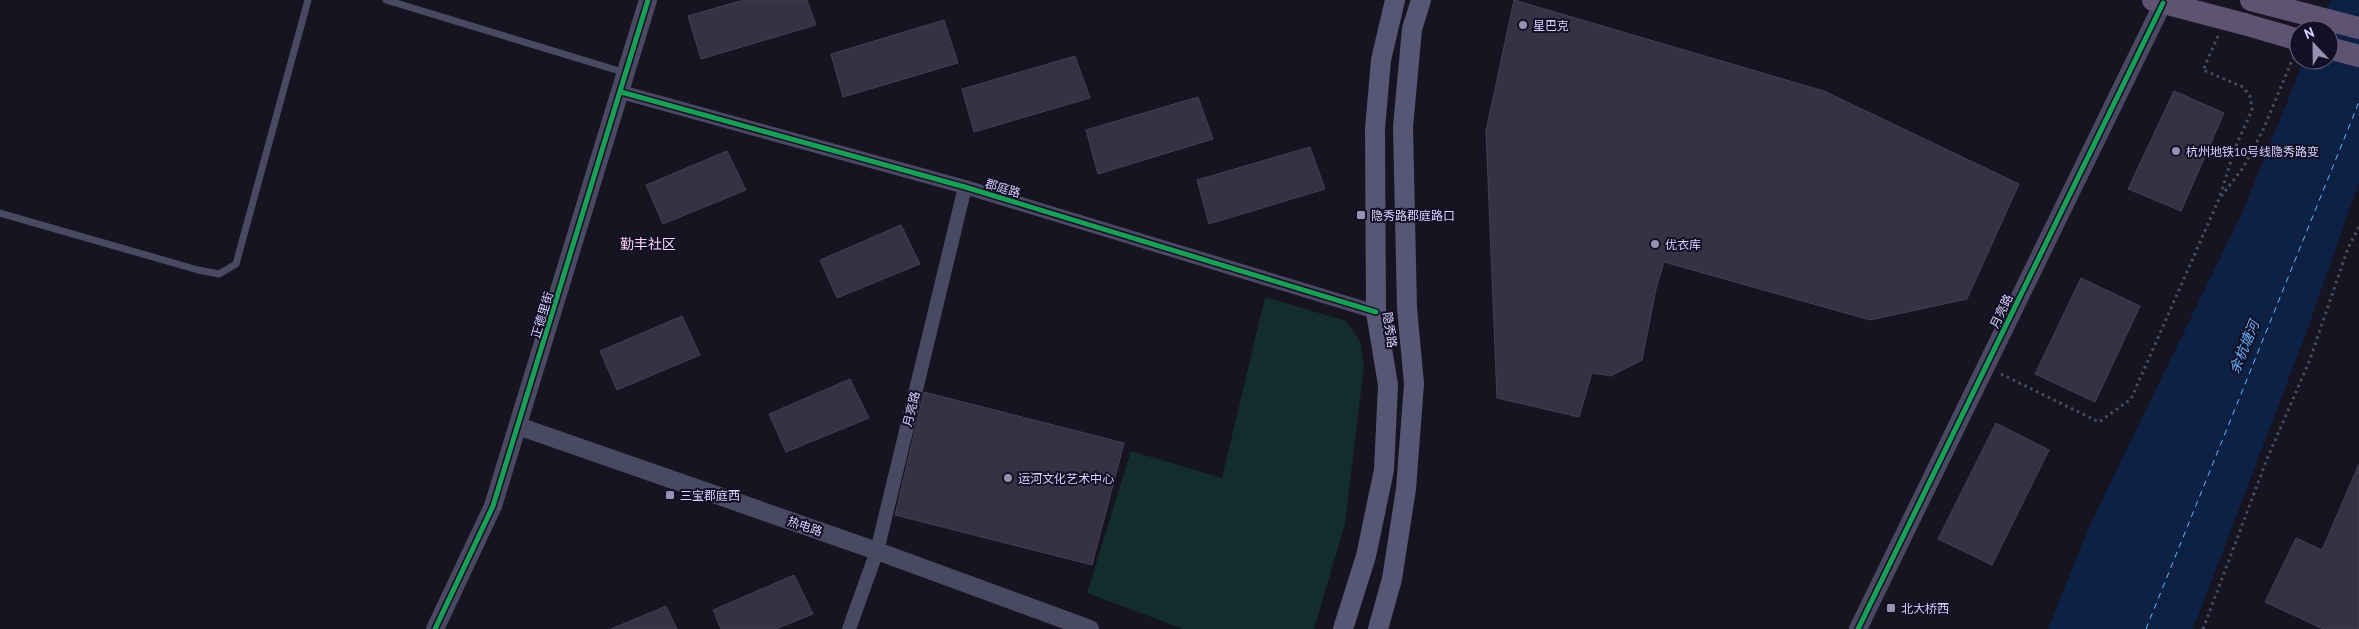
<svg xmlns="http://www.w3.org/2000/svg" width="2359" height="629" viewBox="0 0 2359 629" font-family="'PT Sans','Noto Sans SC',sans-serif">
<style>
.green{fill:#132c2d}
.water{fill:#0d2144}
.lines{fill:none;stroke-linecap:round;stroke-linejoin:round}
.ferry{stroke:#62b6ff;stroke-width:1;stroke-dasharray:6 5;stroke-linecap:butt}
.building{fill:#343243;stroke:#433f54}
.path{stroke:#44505f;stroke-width:3;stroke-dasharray:2.5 4;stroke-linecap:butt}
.service{stroke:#4a4962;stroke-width:7}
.minor{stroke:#4a4962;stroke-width:14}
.tertiary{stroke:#4a4962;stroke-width:18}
.secondary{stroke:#575674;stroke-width:20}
.primary{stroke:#5e5373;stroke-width:22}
.primary-bridge{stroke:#5e5373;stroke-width:22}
.cycleway-casing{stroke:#130f26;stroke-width:8}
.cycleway{stroke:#1a9f57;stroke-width:5}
.poi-dot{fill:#9591b1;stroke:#130f26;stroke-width:2}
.labels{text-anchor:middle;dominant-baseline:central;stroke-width:4;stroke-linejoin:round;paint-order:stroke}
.poi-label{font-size:12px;fill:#d9d4ff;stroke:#130f26;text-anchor:start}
.street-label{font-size:12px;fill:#d9d4ff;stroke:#130f26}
.neighbourhood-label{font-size:14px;fill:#ffd6f0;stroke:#130f26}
.water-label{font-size:14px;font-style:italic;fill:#62b6ff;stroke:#130f26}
</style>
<rect width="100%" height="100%" fill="#161421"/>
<polygon class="green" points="1265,297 1346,321 1360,341 1364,366 1345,524 1314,629 1183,629 1087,593 1131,451 1222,478"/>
<polygon class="water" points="2331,0 2359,0 2359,182 2305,336 2193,629 2048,629 2089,527 2242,213 2304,60 2329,60 2329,30 2317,30"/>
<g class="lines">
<polyline class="ferry" points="2146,629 2359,102"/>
</g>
<g class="building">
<polygon points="743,0 807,0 816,25 701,59 688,16"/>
<polygon points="1514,0 1824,91 2019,184 1967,299 1870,320 1664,262 1656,289 1642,360 1611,376 1592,373 1579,417 1497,398 1486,131"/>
<polygon points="944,20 958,63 843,97 831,54"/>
<polygon points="1075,56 1090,98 974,132 962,89"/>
<polygon points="2174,91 2224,113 2181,211 2128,189"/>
<polygon points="1198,97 1213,139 1098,174 1086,130"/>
<polygon points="1310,147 1325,189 1209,224 1197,180"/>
<polygon points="727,151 746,190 663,224 646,185"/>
<polygon points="901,225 920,264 837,298 820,260"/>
<polygon points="2081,278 2140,306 2095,402 2035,374"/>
<polygon points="682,316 700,355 617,390 600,351"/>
<polygon points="850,379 869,418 786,452 769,414"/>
<polygon points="924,392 1124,443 1092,565 895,515"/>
<polygon points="1996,423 2049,450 1992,565 1938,539"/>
<polygon points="2359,464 2359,629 2323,629 2265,602 2296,538 2322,550"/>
<polygon points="794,575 813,614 776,629 721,629 713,610"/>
<polygon points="666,606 677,629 611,629"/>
</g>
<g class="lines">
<g class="path">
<polyline points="2218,36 2203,70 2243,87 2250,96 2252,110 2235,148 2220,196"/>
<polyline points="2001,374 2099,422 2131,399 2219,199 2243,168 2263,130 2293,58"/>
<polyline points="2203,629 2267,459 2309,362 2348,248 2359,227"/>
</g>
<g class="service">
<polyline points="386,0 626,73"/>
<polyline points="0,213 198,270 219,274 236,264 308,0"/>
</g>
<g class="minor">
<polyline points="621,92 965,187 1376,312"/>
<polyline points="849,629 877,551 965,187"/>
</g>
<g class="tertiary">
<polyline points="518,426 877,551 1090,629"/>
<polyline points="435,629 493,506 648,0"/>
<polyline points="1858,629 2163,3"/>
</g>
<g class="secondary">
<polyline points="1343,629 1366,556 1384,470 1388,385 1376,312 1375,129 1381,60 1395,0"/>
<polyline points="1378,629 1392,579 1406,489 1414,384 1407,308 1403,127 1412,29 1421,0"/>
</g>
<g class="primary">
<polyline points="2153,0 2244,24"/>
<polyline points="2329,48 2359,56"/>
</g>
<g class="primary-bridge">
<polyline points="2251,0 2359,28"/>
<polyline points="2244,24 2299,40"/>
</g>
<defs>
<g id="cycleway">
<polyline points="621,92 965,187 1376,312"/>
<polyline points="435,629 493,506 648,0"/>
<polyline points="1858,629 2163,3"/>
</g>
</defs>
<use href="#cycleway" class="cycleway-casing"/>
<use href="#cycleway" class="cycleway"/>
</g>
<g class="poi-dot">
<circle cx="1523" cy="25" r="5"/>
<circle cx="2176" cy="151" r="5"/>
<rect x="1356" y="210" width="10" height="10" rx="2.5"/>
<circle cx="1655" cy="244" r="5"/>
<circle cx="1008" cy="478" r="5"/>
<rect x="665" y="490" width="10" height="10" rx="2.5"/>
<rect x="1886" y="603" width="10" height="10" rx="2.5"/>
</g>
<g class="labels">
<g class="poi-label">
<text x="1533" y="25">星巴克</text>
<text x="2186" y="151">杭州地铁10号线隐秀路变</text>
<text x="1371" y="215">隐秀路郡庭路口</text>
<text x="1665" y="244">优衣库</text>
<text x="1018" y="478">运河文化艺术中心</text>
<text x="680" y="495">三宝郡庭西</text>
<text x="1901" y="608">北大桥西</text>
</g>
<g class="street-label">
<text transform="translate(1003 188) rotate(17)">郡庭路</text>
<text transform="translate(2001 311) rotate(-64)">月亮路</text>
<text transform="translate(542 315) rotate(-73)">正德里街</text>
<text transform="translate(1390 330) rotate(82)">隐秀路</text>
<text transform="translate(911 409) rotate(-76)">月亮路</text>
<text transform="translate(805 526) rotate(19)">热电路</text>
</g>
<g class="neighbourhood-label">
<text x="648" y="244">勤丰社区</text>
</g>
<g class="water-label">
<text transform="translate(2244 347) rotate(-68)">余杭塘河</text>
</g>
</g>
<g transform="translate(2314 45) rotate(338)"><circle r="24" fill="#130f26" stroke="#625e7d"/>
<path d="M0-4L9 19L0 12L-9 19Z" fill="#9591b1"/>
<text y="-8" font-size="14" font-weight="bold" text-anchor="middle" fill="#d9d4ff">N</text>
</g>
</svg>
